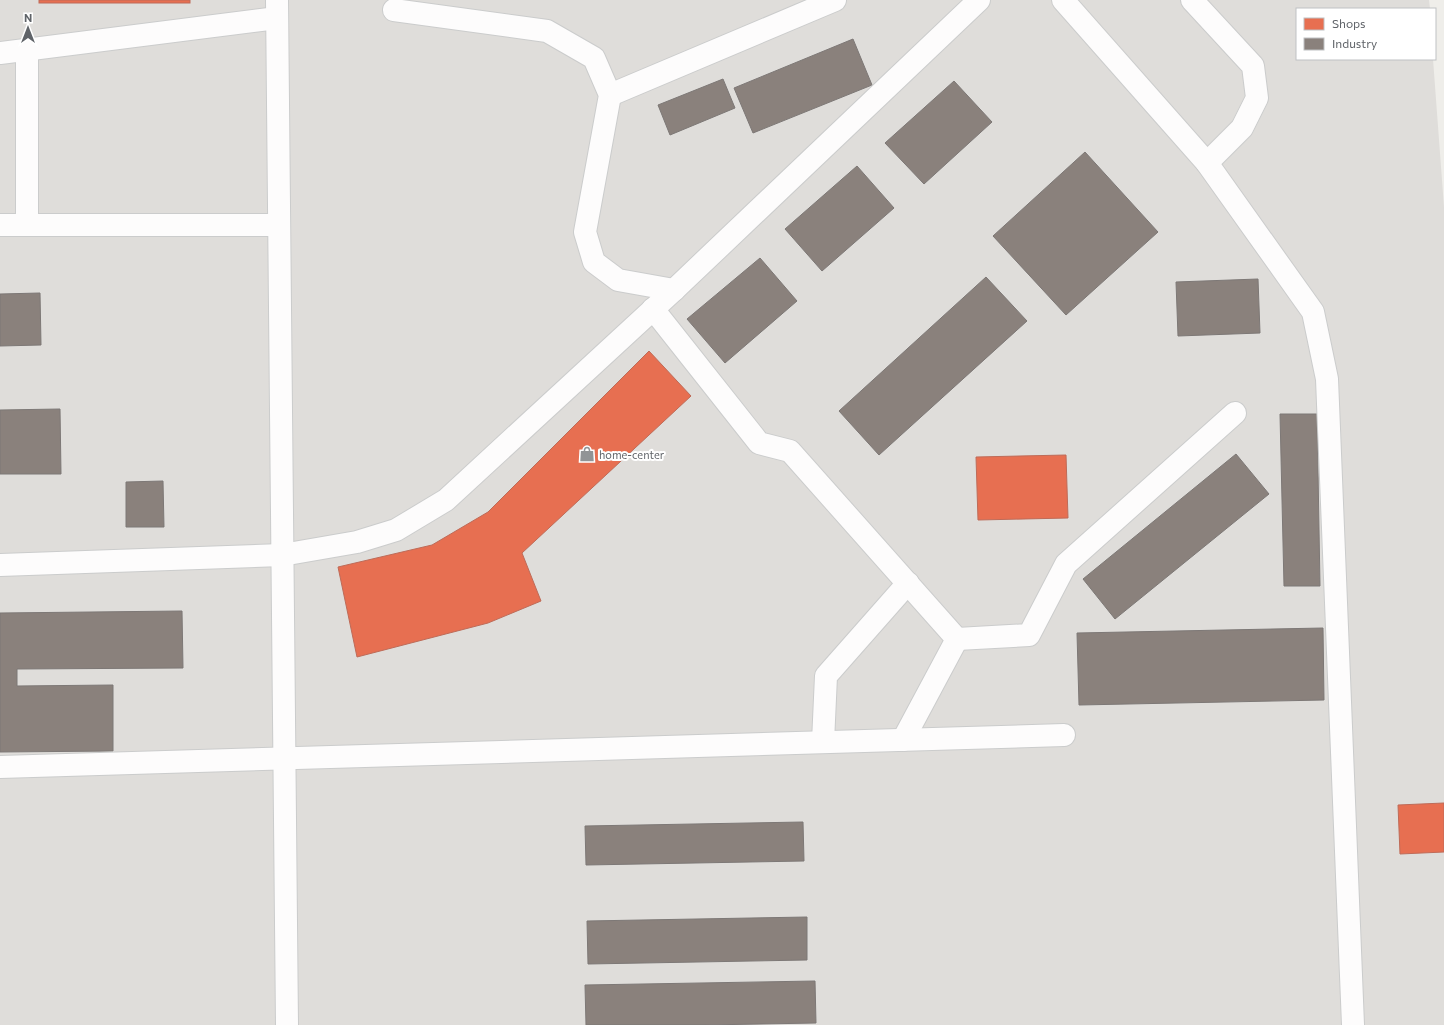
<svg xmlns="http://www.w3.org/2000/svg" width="1444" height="1025" viewBox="0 0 1444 1025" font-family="Commissioner,sans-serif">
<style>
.industrial{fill:#dfddda}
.shops{fill:#e76f51;stroke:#be6b58}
.industry{fill:#8a817c;stroke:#7d7876}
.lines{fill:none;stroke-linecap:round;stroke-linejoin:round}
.minor-casing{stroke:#cbcccc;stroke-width:24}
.minor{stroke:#fdfcfc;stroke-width:22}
.labels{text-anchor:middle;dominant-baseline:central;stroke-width:4;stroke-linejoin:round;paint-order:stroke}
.poi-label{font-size:11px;fill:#5f6368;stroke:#fff;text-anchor:start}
</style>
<rect width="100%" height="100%" fill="#efeeea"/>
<polygon class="industrial" points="0,0 1429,0 1430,9 1297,9 1297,59 1433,59 1444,207 1444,1025 0,1025"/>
<g class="shops">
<rect x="39" y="0" width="151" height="3"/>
<polygon points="649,351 691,396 522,553 541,601 488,623 357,657 338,567 432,545 488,512"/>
<polygon points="1066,455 1068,518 978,520 976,457"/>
<polygon points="1444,803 1444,852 1400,854 1398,805"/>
</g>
<g class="industry">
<polygon points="853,39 872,85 753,133 734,88"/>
<polygon points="723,79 735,108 670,135 658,105"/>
<polygon points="954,81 992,122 924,184 885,143"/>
<polygon points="1085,152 1158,232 1066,315 993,236"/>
<polygon points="857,166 894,208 822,271 785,229"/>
<polygon points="760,258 797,301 725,363 687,319"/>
<polygon points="986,277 1027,321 879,455 839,411"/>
<polygon points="1258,279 1260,333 1178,336 1176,282"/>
<polygon points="40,293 41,345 0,346 0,294"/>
<polygon points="60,409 61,474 0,474 0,410"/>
<polygon points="1280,414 1317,414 1320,586 1284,586"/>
<polygon points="1236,454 1269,494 1115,619 1083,579"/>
<polygon points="163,481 164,527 126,527 126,482"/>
<polygon points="182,611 183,668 17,669 17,686 113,685 113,751 0,752 0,613"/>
<polygon points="1323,628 1324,700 1079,705 1077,633"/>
<polygon points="803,822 804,861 586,865 585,826"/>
<polygon points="807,917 807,960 588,964 587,921"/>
<polygon points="815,981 816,1023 705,1025 586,1025 585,985"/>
</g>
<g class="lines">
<defs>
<g id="minor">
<polyline points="277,0 287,1025"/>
<polyline points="1063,0 1207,163 1313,312 1327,379 1353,1025"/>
<polyline points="1192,0 1253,66 1257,98 1242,128 1207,163"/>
<polyline points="394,10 547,31 594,58 610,95 585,232 594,262 618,280 674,290"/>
<polyline points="27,49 27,225"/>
<polyline points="0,53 277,18"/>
<polyline points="610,95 835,0"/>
<polyline points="0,225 279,225"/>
<polyline points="653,309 759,443 790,451 957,639 903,740"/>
<polyline points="0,565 282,555 357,542 396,530 446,500 674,290 979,0"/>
<polyline points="957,639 1029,635 1066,564 1235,413"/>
<polyline points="823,742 826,676 908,583"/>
<polyline points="0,767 1064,735"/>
</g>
</defs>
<use href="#minor" class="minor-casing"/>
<use href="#minor" class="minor"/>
</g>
<defs>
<symbol id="shop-bare" viewBox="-9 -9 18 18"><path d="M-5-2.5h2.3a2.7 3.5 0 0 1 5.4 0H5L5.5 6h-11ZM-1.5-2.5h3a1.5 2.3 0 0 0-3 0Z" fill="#919496" stroke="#fff" stroke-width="2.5" paint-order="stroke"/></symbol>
</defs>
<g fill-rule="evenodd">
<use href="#shop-bare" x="576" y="443" width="22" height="22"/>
</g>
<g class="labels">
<g class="poi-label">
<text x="599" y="454">home-center</text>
</g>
</g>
<rect x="1296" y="8" width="140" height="52" fill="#ffffff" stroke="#bfc1c3"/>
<rect x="1304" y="18" width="20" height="12" fill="#e76f51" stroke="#bfc1c3"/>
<text x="1332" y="28" font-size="12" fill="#5f6368">Shops</text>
<rect x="1304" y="38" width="20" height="12" fill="#8a817c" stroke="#bfc1c3"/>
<text x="1332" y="48" font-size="12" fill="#5f6368">Industry</text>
<g transform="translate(28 28)" stroke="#ffffff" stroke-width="3" paint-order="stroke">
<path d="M0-3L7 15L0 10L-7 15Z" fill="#5f6368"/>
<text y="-6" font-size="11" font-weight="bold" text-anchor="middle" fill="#5f6368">N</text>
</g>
</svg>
